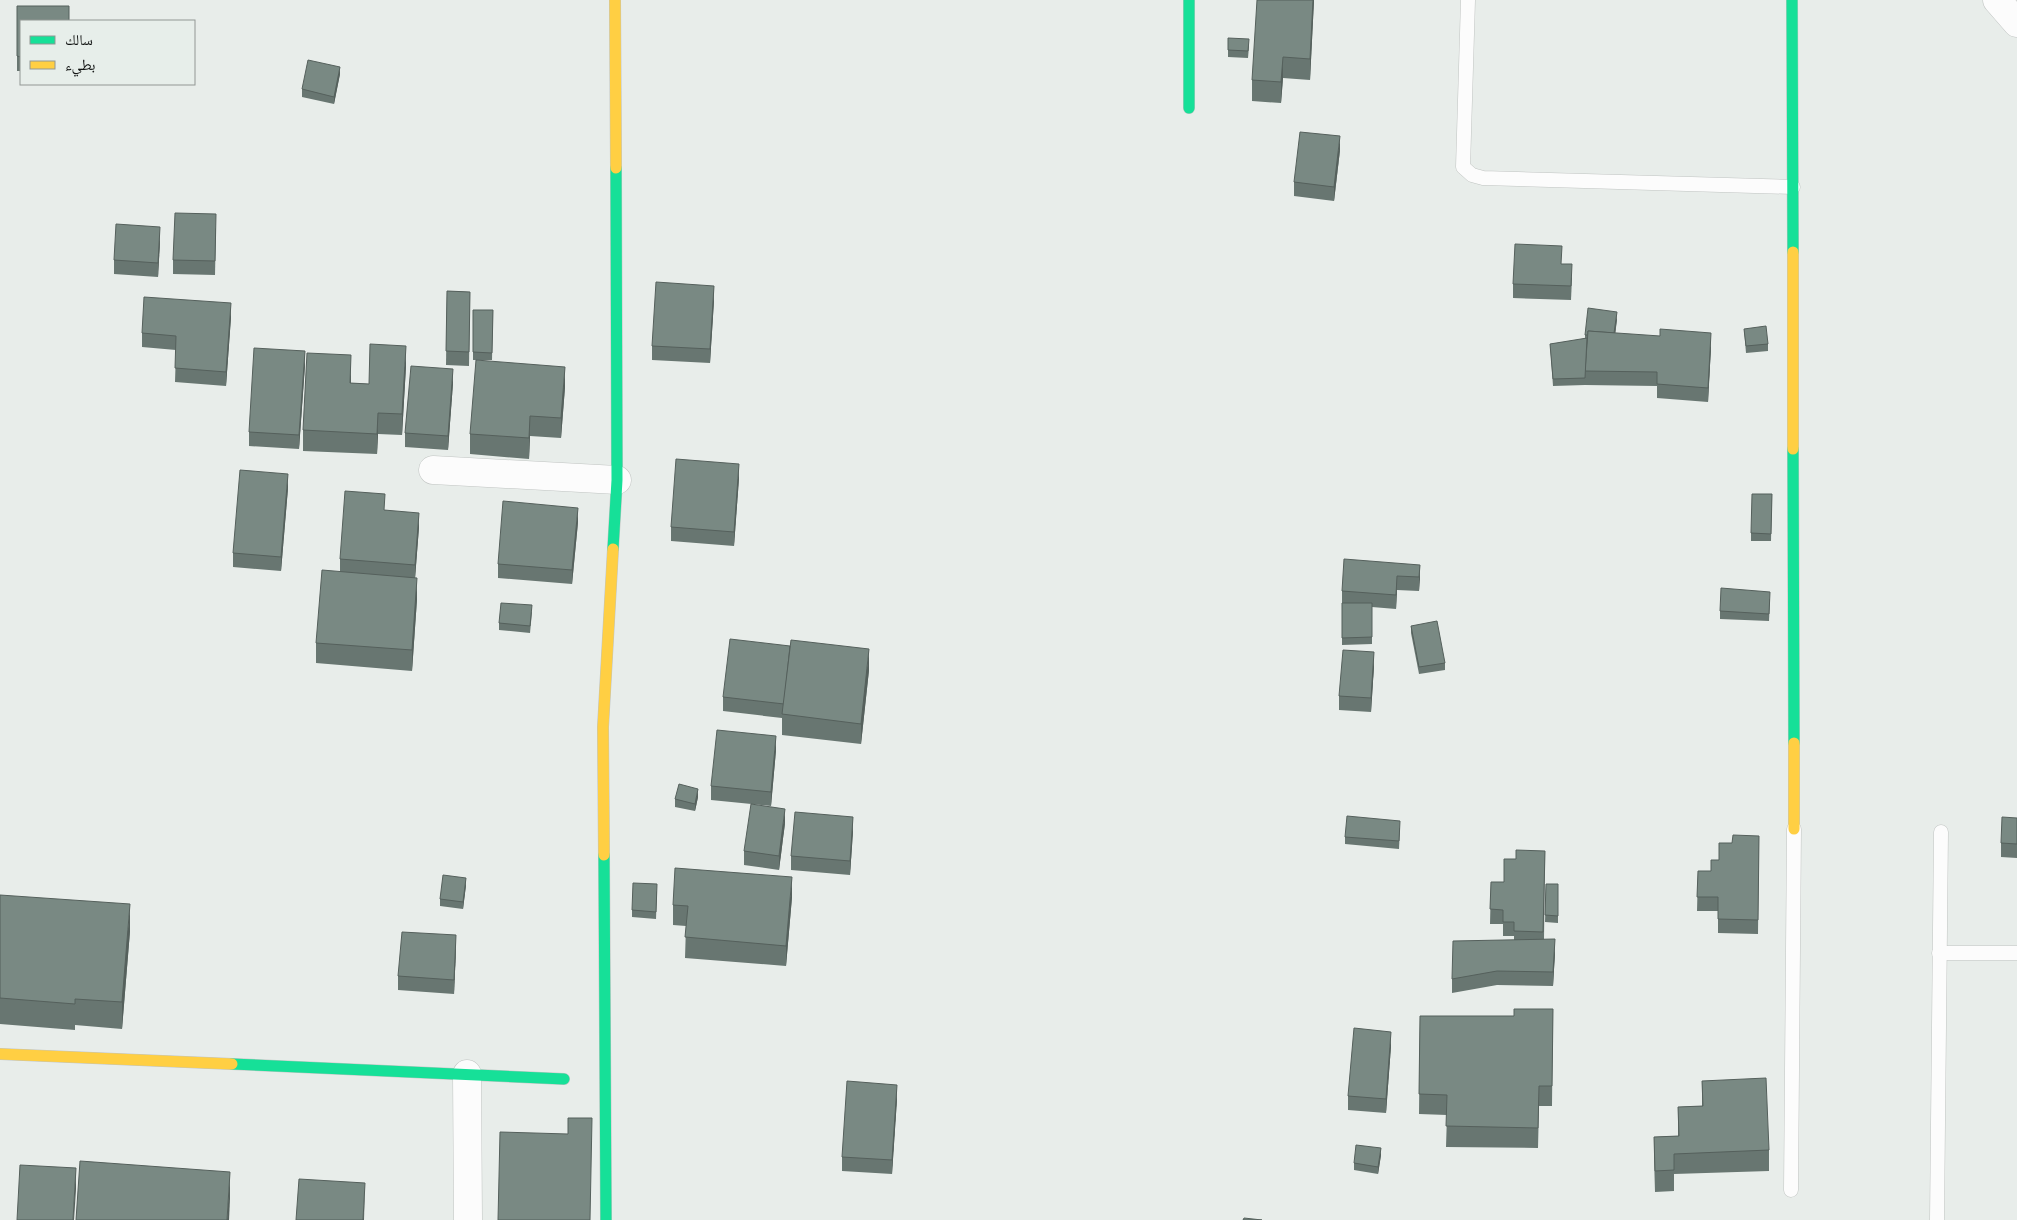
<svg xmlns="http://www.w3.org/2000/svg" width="2017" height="1220" viewBox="0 0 2017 1220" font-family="'Public Sans','Noto Naskh Arabic',sans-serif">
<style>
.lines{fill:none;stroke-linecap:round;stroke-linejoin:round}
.lane-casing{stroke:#c0c4c2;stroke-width:15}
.street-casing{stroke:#c0c4c2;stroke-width:29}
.fast-casing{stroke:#c0c4c2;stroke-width:12}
.slow-casing{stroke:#c0c4c2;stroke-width:12}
.lane{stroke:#fcfcfc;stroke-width:14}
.street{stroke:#fcfcfc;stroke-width:28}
.fast{stroke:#16e098;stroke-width:11}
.slow{stroke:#ffcf43;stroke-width:11}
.wall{fill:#687671}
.shaded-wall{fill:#55605c}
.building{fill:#798983;stroke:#55605c}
</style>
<rect width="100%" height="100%" fill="#e8edea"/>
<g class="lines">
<defs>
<g id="lane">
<polyline points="1468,0 1463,167 1472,175 1483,178 1793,187"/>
<polyline points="1939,953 2017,953"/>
<polyline points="1791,1190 1794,829"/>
<polyline points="1937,1220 1941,832"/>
</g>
<g id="street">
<polyline points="1997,0 2017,23"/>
<polyline points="433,470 617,480"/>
<polyline points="467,1074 468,1220"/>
</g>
<g id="fast">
<polyline points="1189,0 1189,108"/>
<polyline points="1792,0 1793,252"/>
<polyline points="1793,449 1794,743"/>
<polyline points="613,549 617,480 616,168"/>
<polyline points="604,855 606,1220"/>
<polyline points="232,1064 564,1079"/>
</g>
<g id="slow">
<polyline points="615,0 616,168"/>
<polyline points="1793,252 1793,449"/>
<polyline points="1794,743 1794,829"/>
<polyline points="604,855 603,727 613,549"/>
<polyline points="0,1054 232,1064"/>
</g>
</defs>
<use href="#lane" class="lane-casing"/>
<use href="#street" class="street-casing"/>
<use href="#fast" class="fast-casing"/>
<use href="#slow" class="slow-casing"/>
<use href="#lane" class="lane"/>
<use href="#street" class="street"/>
<use href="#fast" class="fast"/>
<use href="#slow" class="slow"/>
</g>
<g class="wall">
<polygon points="1314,0 1310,80 1283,78 1281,103 1252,101 1252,80"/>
<polygon points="17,6 21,21 21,71 17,71"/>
<polygon points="1249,46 1248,58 1228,57 1228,50"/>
<polygon points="340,74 334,104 302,97 302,89"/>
<polygon points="1340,150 1334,201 1294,196 1294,182"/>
<polygon points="216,228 215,275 173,274 173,260"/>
<polygon points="160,241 158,277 114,274 114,260"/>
<polygon points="1562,264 1572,278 1571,300 1513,298 1513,284"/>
<polygon points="447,291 470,292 469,366 446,365"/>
<polygon points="714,300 710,363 652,360 652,346"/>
<polygon points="473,310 493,310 492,360 473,360"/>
<polygon points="231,317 226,386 175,382 176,350 142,347 142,333"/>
<polygon points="1617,319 1615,333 1711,347 1708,402 1657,398 1657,386 1585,385 1553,386 1550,344 1585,339 1585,335"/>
<polygon points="1744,329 1768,344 1768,351 1746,353"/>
<polygon points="305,365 299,449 249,446 249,432"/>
<polygon points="406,366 402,435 378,434 377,454 303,451 303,430 351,375 351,383 369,384"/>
<polygon points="453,383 448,450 405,447 405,433"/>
<polygon points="565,387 561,438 530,436 529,459 470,454 470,434"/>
<polygon points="739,478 734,546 671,541 671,527"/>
<polygon points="288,488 281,571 233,567 233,553"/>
<polygon points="1772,494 1771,541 1751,541 1751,533"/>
<polygon points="385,510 419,527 415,578 417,599 412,671 316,663 316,643 340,572 340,559"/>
<polygon points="578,522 572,584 498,578 498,564"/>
<polygon points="1420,565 1419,591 1397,590 1396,609 1372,607 1372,644 1342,645 1342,591"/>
<polygon points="1770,599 1769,621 1720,619 1720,611"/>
<polygon points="532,612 530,633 499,630 499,623"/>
<polygon points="1411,626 1445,663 1445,670 1419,674 1411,633"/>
<polygon points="790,646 869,670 861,744 782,735 782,718 723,711 723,697"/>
<polygon points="1374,666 1371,712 1339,710 1339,696"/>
<polygon points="776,750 771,806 711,800 711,786"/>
<polygon points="698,797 695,811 675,807 675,799"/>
<polygon points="2017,818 2017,858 2001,857 2001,843"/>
<polygon points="785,823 779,870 744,865 744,851"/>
<polygon points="1400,828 1399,849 1345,844 1345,837"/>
<polygon points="853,831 850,875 791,870 791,856"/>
<polygon points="1759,836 1758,934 1718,933 1718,911 1697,911 1698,871 1711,871 1732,843"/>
<polygon points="1545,851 1544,939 1555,953 1553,986 1497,985 1452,993 1452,979 1514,940 1514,936 1503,936 1503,924 1490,924 1491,882 1504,882 1516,859"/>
<polygon points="1546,884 1558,884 1558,923 1545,922"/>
<polygon points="466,885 463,909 440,906 440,899"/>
<polygon points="657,891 656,919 632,917 632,910"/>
<polygon points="0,895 130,931 122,1029 75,1025 75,1030 0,1024"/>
<polygon points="792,897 786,966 685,958 686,926 673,925 673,905"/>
<polygon points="456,949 454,994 398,990 398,976"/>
<polygon points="1553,1009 1552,1106 1539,1106 1538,1148 1446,1147 1447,1115 1419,1114 1420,1016 1514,1016"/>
<polygon points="1391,1046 1386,1113 1348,1110 1348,1096"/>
<polygon points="1702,1081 1769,1150 1769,1171 1674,1174 1674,1191 1655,1192 1654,1157 1654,1137 1678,1136 1678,1107 1702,1106"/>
<polygon points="897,1099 892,1174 842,1171 842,1157"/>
<polygon points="1381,1155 1378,1174 1354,1170 1354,1163"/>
</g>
<g class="shaded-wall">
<polygon points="1313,0 1314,0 1310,80 1310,59"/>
<polygon points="1283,57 1283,78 1281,103 1281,82"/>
<polygon points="340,67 340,74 334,104 334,97"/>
<polygon points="1340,136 1340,150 1334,201 1334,187"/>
<polygon points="160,227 160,241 158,277 158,263"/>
<polygon points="714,286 714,300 710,363 710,349"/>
<polygon points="231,303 231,317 226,386 226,372"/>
<polygon points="1617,312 1617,319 1614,345 1614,338"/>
<polygon points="1711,333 1711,347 1708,402 1708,388"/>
<polygon points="406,346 406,366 402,435 402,414"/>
<polygon points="305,351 305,365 299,449 299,435"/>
<polygon points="351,355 351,375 350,403 350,383"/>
<polygon points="565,367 565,387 561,438 561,418"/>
<polygon points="453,369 453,383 448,450 448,436"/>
<polygon points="378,413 378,434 377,454 377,434"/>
<polygon points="530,416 530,436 529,459 529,438"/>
<polygon points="739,464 739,478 734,546 734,532"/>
<polygon points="288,474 288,488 281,571 281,557"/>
<polygon points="578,508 578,522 572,584 572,570"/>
<polygon points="419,513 419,527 415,579 415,565"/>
<polygon points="1420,565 1420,579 1419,591 1419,577"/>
<polygon points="1397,576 1397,590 1396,609 1396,595"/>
<polygon points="417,578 417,599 412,671 412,650"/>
<polygon points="869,649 869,670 861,744 861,724"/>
<polygon points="1374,652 1374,666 1371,712 1371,698"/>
<polygon points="776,736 776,750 771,806 771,792"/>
<polygon points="698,789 698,797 695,811 695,804"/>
<polygon points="785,809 785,823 779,870 779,856"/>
<polygon points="853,817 853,831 850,875 850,861"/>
<polygon points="792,877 792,897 786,966 786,946"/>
<polygon points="466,878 466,885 463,909 463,902"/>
<polygon points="130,904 130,931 122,1029 122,1002"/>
<polygon points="456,935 456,949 454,994 454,980"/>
<polygon points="1555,939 1555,953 1553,986 1553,972"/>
<polygon points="1391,1032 1391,1046 1386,1113 1386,1099"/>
<polygon points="897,1085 897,1099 892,1174 892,1160"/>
<polygon points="1381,1148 1381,1155 1378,1174 1378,1167"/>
<polygon points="76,1168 76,1189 74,1220 73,1220"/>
<polygon points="230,1172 230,1199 229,1220 227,1220"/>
<polygon points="365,1183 364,1220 363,1220"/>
</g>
<g class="building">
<polygon points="1257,0 1313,0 1310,59 1283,57 1281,82 1252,80"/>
<polygon points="17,6 69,6 69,21 21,21 21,57 17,56"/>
<polygon points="1228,38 1249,39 1248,51 1228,50"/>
<polygon points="308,60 340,67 334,97 302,89"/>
<polygon points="1300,132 1340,136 1334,187 1294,182"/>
<polygon points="175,213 216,214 215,261 173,260"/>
<polygon points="116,224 160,227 158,263 114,260"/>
<polygon points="1515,244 1562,246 1561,264 1572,264 1571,286 1513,284"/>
<polygon points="656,282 714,286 710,349 652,346"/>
<polygon points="447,291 470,292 469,352 446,351"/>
<polygon points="144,297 231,303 226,372 175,368 176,336 142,333"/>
<polygon points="1588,308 1617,312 1614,333 1588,331 1588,335 1585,335"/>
<polygon points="473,310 493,310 492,353 473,352"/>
<polygon points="1766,326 1768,344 1746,346 1744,329"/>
<polygon points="1660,329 1711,333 1708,388 1657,384 1657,372 1585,371 1588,331 1660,336"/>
<polygon points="1587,338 1585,378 1553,379 1550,344"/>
<polygon points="370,344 406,346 402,414 378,413 377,434 303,430 307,353 351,355 350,383 369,384"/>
<polygon points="254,348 305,351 299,435 249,432"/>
<polygon points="476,360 565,367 561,418 530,416 529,438 470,434"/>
<polygon points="411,366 453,369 448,436 405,433"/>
<polygon points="676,459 739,464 734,532 671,527"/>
<polygon points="240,470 288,474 281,557 233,553"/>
<polygon points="345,491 385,494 384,510 419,513 415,565 340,559"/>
<polygon points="1752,494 1772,494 1771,534 1751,533"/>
<polygon points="503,501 578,508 572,570 498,564"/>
<polygon points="1344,559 1420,565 1419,577 1397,576 1396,595 1342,591"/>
<polygon points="322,570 417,578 412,650 316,643"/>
<polygon points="1721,588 1770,592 1769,614 1720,611"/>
<polygon points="501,603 532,605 530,626 499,623"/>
<polygon points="1342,603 1372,603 1372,637 1342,638"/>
<polygon points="1437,621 1445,663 1419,667 1411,626"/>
<polygon points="730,639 790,646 784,704 723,697"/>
<polygon points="791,640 869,649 861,724 782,714"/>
<polygon points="1343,650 1374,652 1371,698 1339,696"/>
<polygon points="717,730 776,736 771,792 711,786"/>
<polygon points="679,784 698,789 695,804 675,799"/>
<polygon points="751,804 785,809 779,856 744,851"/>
<polygon points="795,812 853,817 850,861 791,856"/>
<polygon points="1347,816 1400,821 1399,841 1345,837"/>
<polygon points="2002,817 2017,818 2017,844 2001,843"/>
<polygon points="1733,835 1759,836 1758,920 1718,919 1718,897 1697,897 1698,871 1711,871 1711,860 1719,860 1719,843 1732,843"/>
<polygon points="1516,850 1545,851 1543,932 1514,931 1514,922 1503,922 1503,910 1490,909 1491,882 1504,882 1504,859 1516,859"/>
<polygon points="675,868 792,877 786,946 685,937 688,906 673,905"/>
<polygon points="443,875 466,878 463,902 440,899"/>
<polygon points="633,883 657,884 656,912 632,910"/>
<polygon points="1546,884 1558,884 1558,916 1545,915"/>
<polygon points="0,895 130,904 122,1002 75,999 75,1004 0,998"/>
<polygon points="402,932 456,935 454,980 398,976"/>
<polygon points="1555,939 1553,972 1497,971 1452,979 1453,941"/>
<polygon points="1514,1009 1553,1009 1552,1086 1539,1086 1538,1128 1446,1126 1447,1095 1419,1094 1420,1016 1514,1016"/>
<polygon points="1354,1028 1391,1032 1386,1099 1348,1096"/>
<polygon points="1766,1078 1769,1150 1674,1154 1674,1170 1655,1171 1654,1137 1679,1136 1678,1107 1703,1106 1702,1081"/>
<polygon points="847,1081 897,1085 892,1160 842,1157"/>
<polygon points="568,1118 592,1118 590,1220 498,1220 500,1132 568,1134"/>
<polygon points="1356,1145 1381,1148 1378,1167 1354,1163"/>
<polygon points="80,1161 230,1172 227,1220 76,1220"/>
<polygon points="20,1165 76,1168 73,1220 17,1220"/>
<polygon points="299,1179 365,1183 363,1220 296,1220"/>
<polygon points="1244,1218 1262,1220 1243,1220"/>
</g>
<rect x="20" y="20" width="175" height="65" fill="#e7eeea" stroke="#929794"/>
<rect x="30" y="36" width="25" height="8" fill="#16e098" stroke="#929794"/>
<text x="65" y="45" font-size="15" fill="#121413">سالك</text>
<rect x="30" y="61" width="25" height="8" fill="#ffcf43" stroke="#929794"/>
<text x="65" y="70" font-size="15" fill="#121413">بطيء</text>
</svg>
